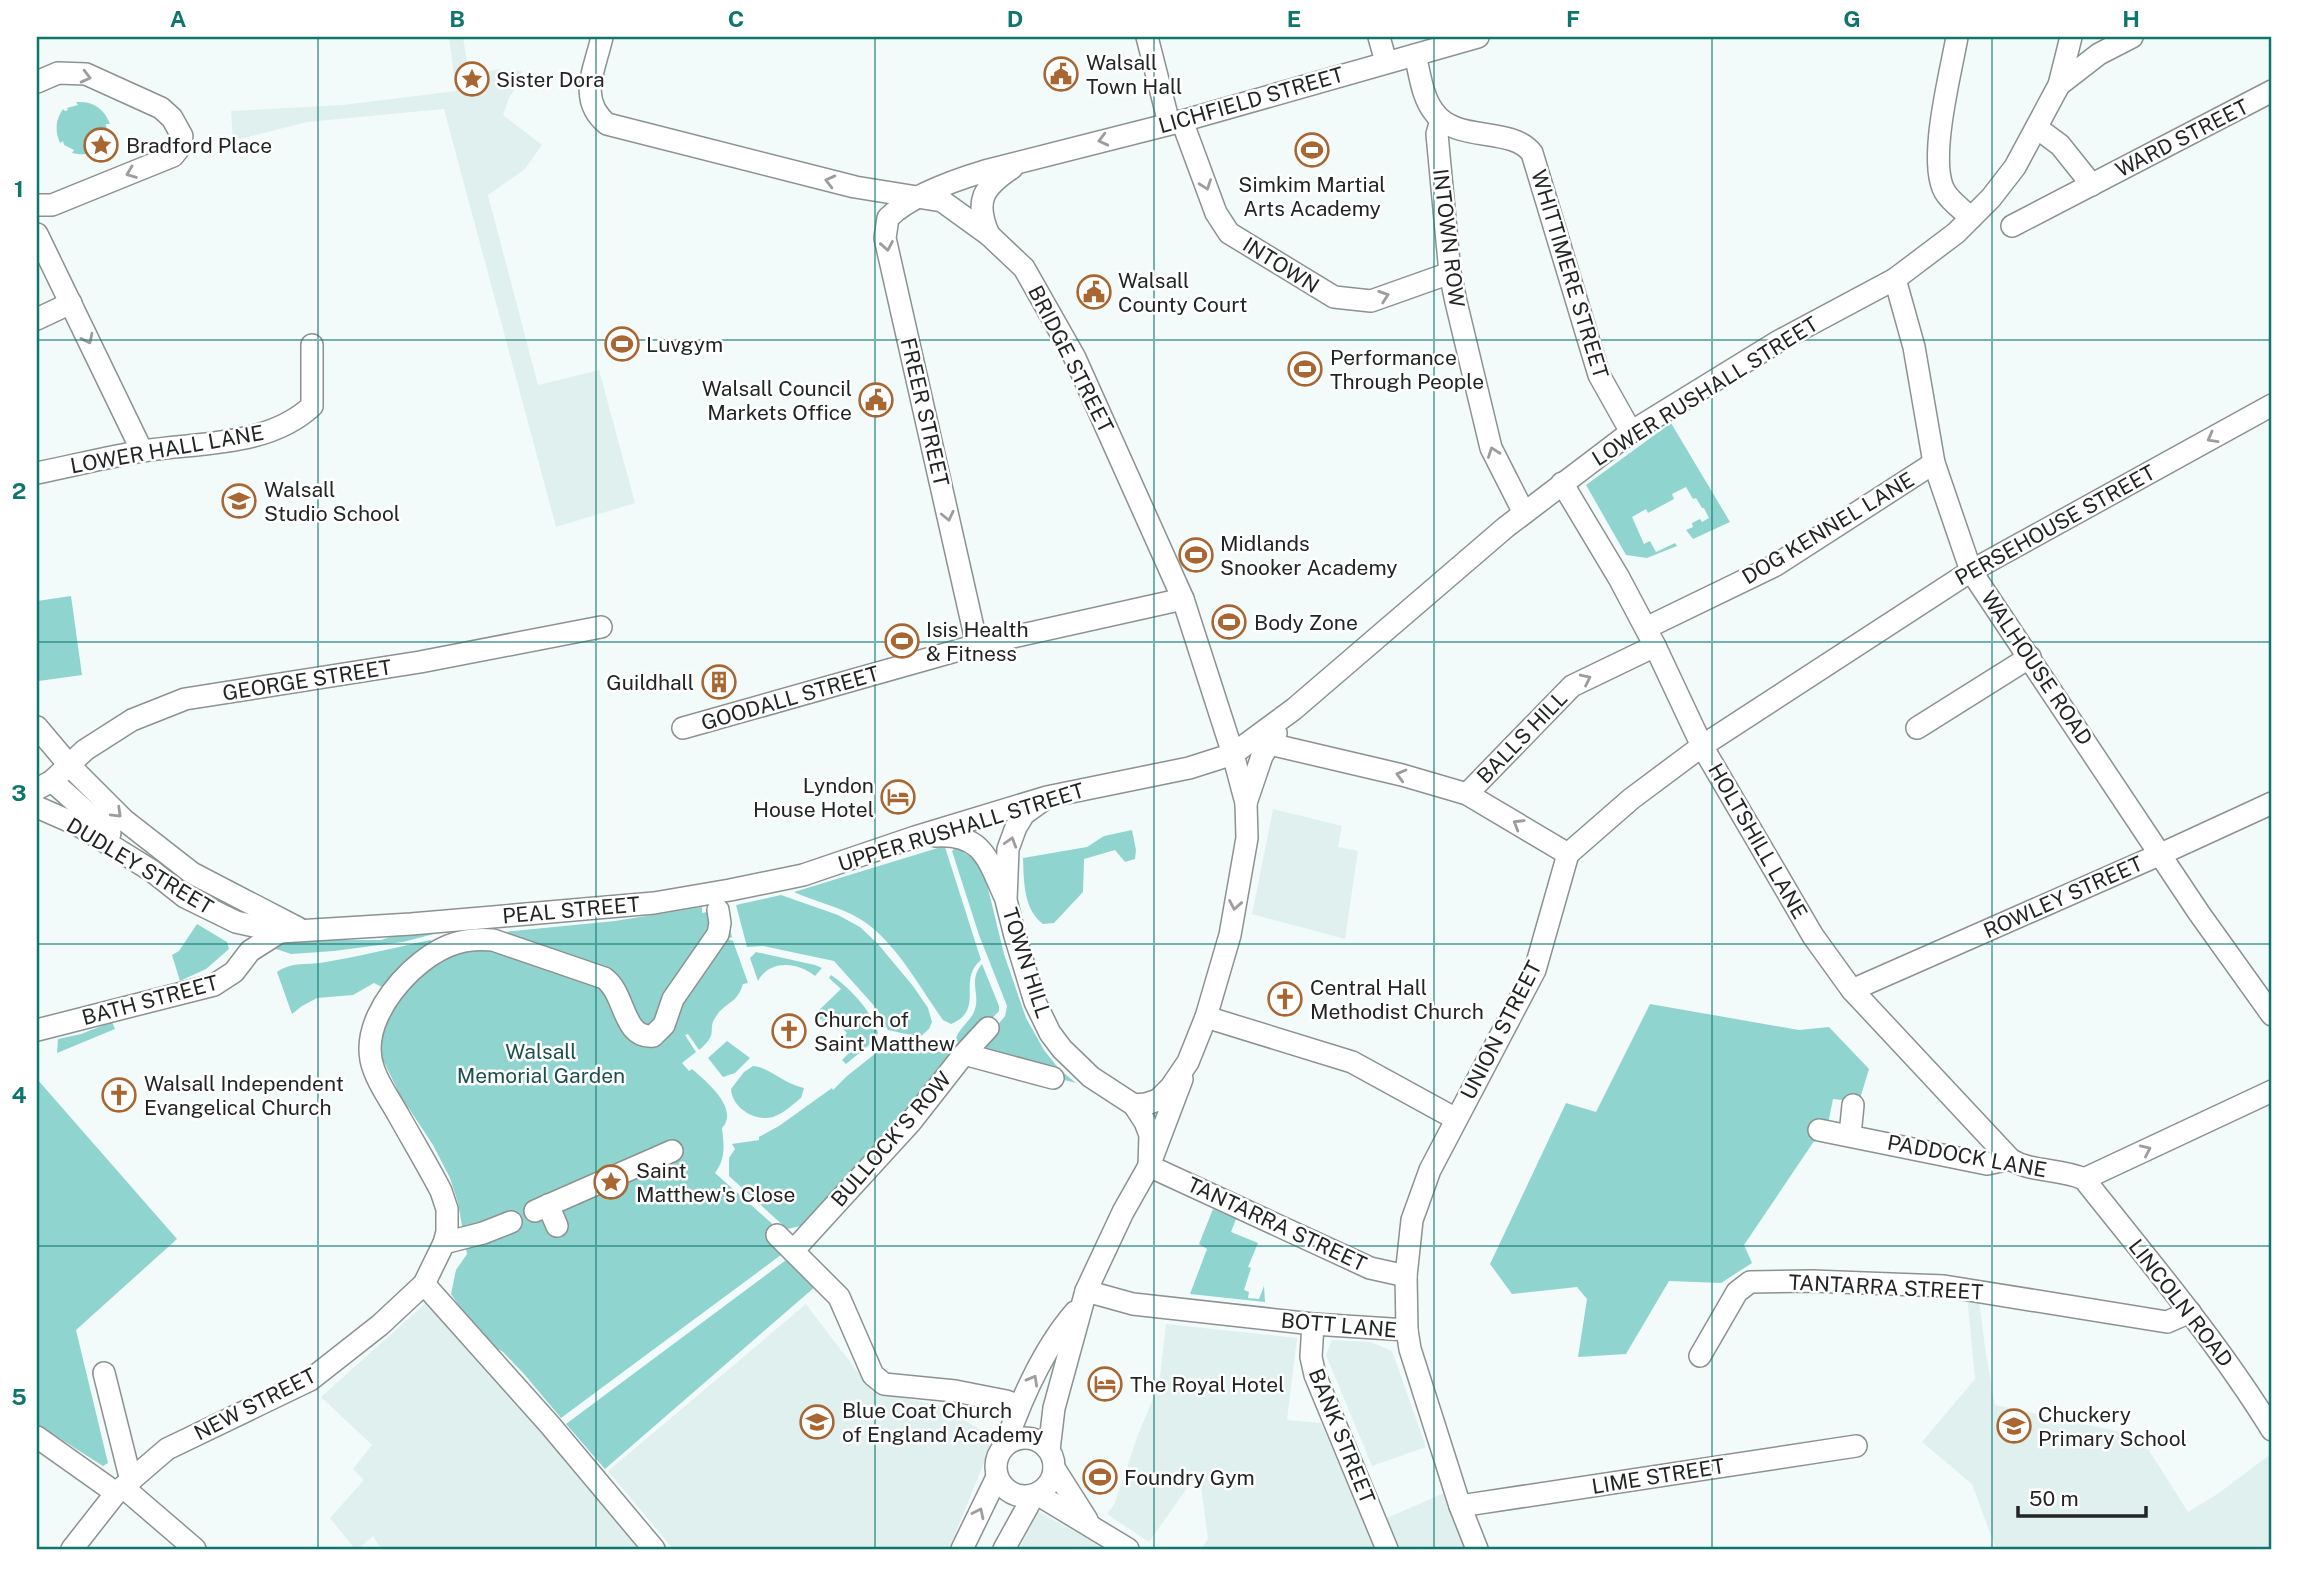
<svg xmlns="http://www.w3.org/2000/svg" width="2309" height="1586" viewBox="0 0 2309 1586" font-family="'Public Sans',sans-serif">
<style>
.built{fill:#dff0ee}
.green{fill:#90d4d0}
.lines{fill:none;stroke-linecap:round;stroke-linejoin:round}
.minor-casing{stroke:#8b9291;stroke-width:24}
.minor{stroke:#fff;stroke-width:21}
.oneway{stroke:#9c9d9c}
.grid{fill:none;stroke:#0f766e;stroke-width:2;stroke-opacity:0.55}
.labels{text-anchor:middle;dominant-baseline:central;stroke-width:5;stroke-linejoin:round;paint-order:stroke}
.poi-label{font-size:21px;fill:#222524;stroke:#fff;text-anchor:start}
.street-label{font-size:21px;fill:#222524;stroke:#fff}
.park-label{font-size:21px;fill:#1a504d;stroke:#fff}
.neatline{fill:none;stroke:#0f766e;stroke-width:2.5}
.grid-label{font-size:23px;text-anchor:middle;font-weight:bold;fill:#0f766e}
</style>
<rect width="100%" height="100%" fill="#f3fbfa"/>
<g class="built">
<polygon points="449,37 463,37 471,88 486,72 499,69 522,71 521,79 509,98 503,115 542,145 524,170 488,195 538,385 599,370 635,503 556,527 444,109 307,122 233,141 231,111 343,105 456,91"/>
<polygon points="1273,809 1342,826 1338,847 1358,851 1345,939 1252,914"/>
<polygon points="1967,1296 1979,1298 1985,1348 1995,1405 2140,1436 2188,1512 2219,1493 2272,1453 2272,1549 1996,1549 1972,1484 1922,1442 1975,1379"/>
<polygon points="428,1301 632,1538 640,1549 381,1549 373,1536 358,1549 355,1549 330,1518 364,1480 353,1469 372,1445 321,1397"/>
<polygon points="806,1304 872,1391 941,1406 994,1438 949,1549 673,1549 608,1471"/>
<polygon points="1166,1324 1297,1338 1287,1420 1321,1423 1376,1549 1201,1549 1208,1539 1199,1471 1149,1542 1107,1514 1114,1505 1139,1432 1159,1385"/>
<polygon points="1332,1340 1371,1342 1392,1351 1426,1447 1372,1466 1326,1355"/>
<polygon points="1444,1493 1467,1549 1400,1549 1387,1518"/>
<polygon points="1037,1511 1107,1549 1019,1549"/>
</g>
<g class="green">
<path d="M76 102C93 101 104 108 110 124H106L107 135 104 138 108 139C98 152 88 157 72 153L74 150 64 145 63 141 60 143C55 130 55 121 63 109L65 111 68 110 67 108 78 105Z"/>
<polygon points="1671,423 1730,522 1693,539 1686,530 1693,527 1692,523 1700,519 1702,522 1709,518 1704,508 1702,508 1696,498 1693,499 1686,487 1672,494 1674,499 1648,513 1646,509 1632,517 1644,544 1650,541 1656,552 1675,543 1677,546 1647,558 1626,555 1586,485"/>
<polygon points="71,596 82,675 39,681 37,663 37,601"/>
<path d="M1132 830 1136 850 1135 859 1125 862 1115 850 1084 859 1083 892 1054 923 1043 924C1023 909 1024 881 1023 858L1087 847 1104 836Z"/>
<path d="M941 847H945L981 960C956 981 986 1009 951 1024L943 1020C920 988 894 939 860 919 839 906 815 902 794 892Z"/>
<polygon points="956,847 978,862 985,876 1004,954 1026,1018 1044,1050 1059,1069 1076,1083 1053,1077 986,1050 986,1039 1005,1016 1007,1006 979,935 952,851"/>
<polygon points="781,895 838,915 860,927 878,944 913,986 928,1008 932,1022 929,1029 920,1037 888,1030 877,1009 834,961 763,946 747,947 736,905"/>
<path d="M724 904 732 937 727 939 733 941 748 983 743 984C737 1004 727 1001 717 1015 705 1031 721 1032 699 1050L688 1034 685 1035 696 1052 682 1063 689 1071 692 1069C706 1081 740 1109 722 1128 724 1145 726 1159 715 1173L778 1229 781 1255 561 1418 524 1374 503 1352 489 1343 470 1322 451 1294 456 1270 467 1254 458 1203 450 1178 433 1145 400 1095 383 1060 379 1038 389 1008 415 980 442 960 494 933 615 921 702 907V913L707 912V908Z"/>
<polygon points="197,924 227,942 229,949 206,969 180,981 172,955 179,951"/>
<polygon points="453,929 403,942 334,951 291,954 267,946 271,942 299,940 381,940 402,933"/>
<path d="M430 940 434 942 405 964 382 987 374 983 353 995 317 998 302 1006 292 1014 277 972C291 962 304 965 320 963 357 957 393 948 430 940Z"/>
<path d="M756 952 815 965 822 968 815 976C798 962 770 959 758 981L750 958Z"/>
<path d="M982 964 999 1006V1011L965 1048 957 1041 956 1038C960 1027 972 1020 975 1009 980 992 968 981 982 964Z"/>
<path d="M831 975C850 988 872 1011 878 1033L875 1040 846 1064 842 1060 849 1053 845 1049 847 1048 839 1043H842L840 1041 847 1033 838 1024 829 1029 822 1021 823 1018 821 1020 815 1014 841 989 829 978Z"/>
<polygon points="1650,1004 1799,1030 1829,1027 1869,1069 1859,1102 1833,1099 1829,1119 1744,1245 1752,1263 1721,1283 1669,1281 1626,1354 1578,1357 1587,1299 1577,1287 1512,1294 1490,1264 1566,1103 1596,1112"/>
<polygon points="112,1022 115,1029 57,1053 58,1039 81,1034"/>
<polygon points="727,1041 750,1058 735,1073 723,1077 708,1058"/>
<polygon points="890,1042 951,1054 904,1117 801,1226 787,1229 729,1176 729,1158 735,1149 732,1144 759,1140 759,1137 779,1126 832,1088 833,1090 847,1076"/>
<path d="M753 1066C769 1067 783 1084 804 1088L801 1098C792 1105 783 1114 773 1117 755 1122 732 1108 731 1089L744 1072Z"/>
<polygon points="37,1079 177,1239 76,1330 108,1463 103,1466 37,1424"/>
<polygon points="1213,1209 1236,1219 1231,1232 1258,1243 1248,1267 1251,1268 1244,1290 1249,1292 1248,1298 1259,1299 1264,1286 1265,1302 1190,1294 1207,1249 1199,1244"/>
<polygon points="786,1260 816,1286 605,1469 566,1424"/>
</g>
<g class="lines">
<defs>
<g id="minor">
<path d="M602 37C595 69 577 99 607 124L855 187 942 201 989 235 1024 268 1075 358 1183 599 1233 754 1246 803 1247 838 1230 935 1206 1017 1188 1062 1171 1087 1158 1100 1146 1104 1134 1105"/>
<polyline points="1147,37 1169,123"/>
<polyline points="1379,37 1386,62"/>
<path d="M1957 37C1951 72 1927 162 1945 192 1951 202 1963 210 1971 218"/>
<path d="M1415 55C1420 74 1422 97 1434 112 1455 143 1512 126 1532 153L1599 375 1631 432"/>
<polyline points="37,82 58,73 86,74 161,108 172,118 182,136 180,147 173,156 52,205 37,205"/>
<polyline points="2059,85 2099,54 2132,37"/>
<polyline points="1441,120 1437,134 1450,273 1456,302 1491,448 1524,513"/>
<polyline points="1182,121 1216,213 1229,233 1334,297 1371,301 1450,273"/>
<polyline points="2037,128 2060,145 2092,185"/>
<polyline points="2012,226 2272,91"/>
<polyline points="37,234 142,451"/>
<path d="M989 235C974 201 983 187 1012 168"/>
<polyline points="1895,279 1914,347 1934,463 1971,571 2199,913 2272,1015"/>
<polyline points="37,319 71,303"/>
<path d="M37 473C72 466 107 457 143 451 199 442 268 447 312 406V345"/>
<path d="M1562 483 1619 578 1655 646 1702 746 1813 936 1852 990 2010 1159C2032 1173 2060 1168 2084 1179 2149 1261 2217 1341 2272 1430"/>
<polyline points="1646,628 1776,565 1934,463"/>
<path d="M977 645 885 238 888 218C910 196 955 180 985 171L1182 121 1478 37"/>
<polyline points="37,727 69,765 124,820 192,873 298,928"/>
<polyline points="683,728 977,645 1183,599"/>
<polyline points="1917,728 2030,657"/>
<polyline points="1269,742 1274,745 1402,775 1467,794 1568,854"/>
<polyline points="52,781 110,833"/>
<polyline points="37,789 52,781 85,750 132,720 185,699 420,662 601,627"/>
<polyline points="1467,794 1572,686 1655,646"/>
<polyline points="1042,801 1024,814 1016,827 1008,849 1006,900 1015,936 1035,1002 1050,1033 1062,1049 1091,1077 1134,1105 1145,1122 1150,1135 1149,1166"/>
<polyline points="1246,803 1262,756 1276,733"/>
<polyline points="37,807 78,825 152,871 185,897 236,922 280,932 411,924 654,903 730,890 803,875 915,837 1047,797 1189,768 1233,754 1294,709 1506,527 1631,432 1779,341 1895,279 1956,233 1991,198 2015,167 2059,85 2071,37"/>
<path d="M935 836C982 833 988 859 1004 895"/>
<polyline points="1852,990 2161,854 2272,803"/>
<polyline points="1206,1017 1352,1062 1456,1119"/>
<polyline points="37,1030 214,985 234,972 250,951 280,932"/>
<polyline points="964,1054 1053,1078"/>
<polyline points="1819,1130 1987,1164 2010,1159"/>
<polyline points="1850,1135 1853,1105"/>
<polyline points="1149,1166 1370,1268 1406,1276"/>
<polyline points="2084,1179 2272,1091"/>
<polyline points="548,1205 557,1226"/>
<polyline points="535,1211 672,1151"/>
<polyline points="777,1235 839,1297 873,1375 884,1384 955,1391 1006,1401 1019,1406"/>
<polyline points="444,1243 483,1233 511,1222"/>
<polyline points="793,1251 910,1123 964,1054 988,1028"/>
<polyline points="424,1284 550,1425 654,1549"/>
<polyline points="1086,1291 1133,1304 1313,1324 1407,1330"/>
<polyline points="1313,1324 1311,1357 1315,1375 1387,1549"/>
<polyline points="1700,1356 1737,1292 1750,1282 1812,1281 1944,1286 2167,1322 2190,1312"/>
<polyline points="104,1373 131,1481"/>
<polyline points="37,1437 116,1493"/>
<circle cx="1025" cy="1467" r="29"/>
<path d="M1006 1443C1022 1397 1043 1349 1075 1312"/>
<polyline points="1049,1450 1054,1408 1086,1291 1123,1212 1149,1166 1182,1079"/>
<polyline points="1054,1468 1087,1520"/>
<polyline points="124,1488 195,1549"/>
<polyline points="1037,1494 1128,1549"/>
<polyline points="1460,1506 1856,1446"/>
<path d="M72 1549 116 1493 167 1449 310 1380 380 1325 424 1284 444 1243 447 1232V1209L441 1191C428 1166 413 1141 399 1116 391 1101 380 1087 374 1070 360 1034 386 995 411 971 436 948 459 937 493 940L604 978C626 993 622 1039 653 1036L664 1025 673 999 718 934 720 923 718 910"/>
<polyline points="962,1549 997,1477"/>
<polyline points="1004,1549 1034,1495"/>
<polyline points="1477,1549 1460,1506 1410,1349 1407,1330 1406,1276 1412,1220 1430,1170 1535,970 1568,854 1631,799 1702,746 1971,571 2272,405"/>
</g>
</defs>
<use href="#minor" class="minor-casing"/>
<use href="#minor" class="minor"/>
</g>
<defs><path id="oneway-chevron" d="M-2-3.5L2.5 0L-2 3.5" fill="none" stroke-width="1.6" stroke-linecap="round" stroke-linejoin="round" transform="scale(1.75)"/></defs>
<g class="oneway">
<use href="#oneway-chevron" transform="translate(86 77) rotate(14)"/>
<use href="#oneway-chevron" transform="translate(1103 140) rotate(166)"/>
<use href="#oneway-chevron" transform="translate(131 173) rotate(159)"/>
<use href="#oneway-chevron" transform="translate(830 181) rotate(-166)"/>
<use href="#oneway-chevron" transform="translate(1206 185) rotate(70)"/>
<use href="#oneway-chevron" transform="translate(887 246) rotate(80)"/>
<use href="#oneway-chevron" transform="translate(1384 296) rotate(-19)"/>
<use href="#oneway-chevron" transform="translate(88 339) rotate(64)"/>
<use href="#oneway-chevron" transform="translate(2212 438) rotate(151)"/>
<use href="#oneway-chevron" transform="translate(1493 452) rotate(-110)"/>
<use href="#oneway-chevron" transform="translate(948 516) rotate(77)"/>
<use href="#oneway-chevron" transform="translate(1586 679) rotate(-26)"/>
<use href="#oneway-chevron" transform="translate(1401 775) rotate(-165)"/>
<use href="#oneway-chevron" transform="translate(117 813) rotate(44)"/>
<use href="#oneway-chevron" transform="translate(1518 824) rotate(-149)"/>
<use href="#oneway-chevron" transform="translate(1011 842) rotate(-73)"/>
<use href="#oneway-chevron" transform="translate(1235 905) rotate(100)"/>
<use href="#oneway-chevron" transform="translate(2146 1150) rotate(-25)"/>
<use href="#oneway-chevron" transform="translate(1033 1380) rotate(-61)"/>
<use href="#oneway-chevron" transform="translate(979 1513) rotate(-64)"/>
</g>
<path class="grid" d="M318 37V1549M596 37V1549M875 37V1549M1154 37V1549M1434 37V1549M1712 37V1549M1992 37V1549M37 340H2272M37 642H2272M37 944H2272M37 1246H2272"/>
<defs>
<symbol id="civic-ring" viewBox="-11 -11 22 22"><circle r="9.5" fill="#fff" stroke="#a86632" stroke-width="1.5"/><path d="M-.6-6.5H3V-4.5H.6V-3L4-1V1h2V6H-6V1h2V-1L-.6-3ZM-1.2 2.5V6h2.4V2.5Z" fill="#a86632"/></symbol>
<symbol id="sight-ring" viewBox="-11 -11 22 22"><circle r="9.5" fill="#fff" stroke="#a86632" stroke-width="1.5"/><path d="M0-6L1.8-2.2L6-1.7L2.9 1.2L3.7 5.4L0 3.3L-3.7 5.4L-2.9 1.2L-6-1.7L-1.8-2.2Z" fill="#a86632"/></symbol>
<symbol id="stadium-ring" viewBox="-11 -11 22 22"><circle r="9.5" fill="#fff" stroke="#a86632" stroke-width="1.5"/><path d="M0-5a6.5 5 0 1 0 0 10a6.5 5 0 1 0 0-10ZM-3.5-1.8h7v3.6h-7Z" fill="#a86632"/></symbol>
<symbol id="school-ring" viewBox="-11 -11 22 22"><circle r="9.5" fill="#fff" stroke="#a86632" stroke-width="1.5"/><path d="M0-5L7-2L0 1L-7-2ZM-4 1L0 2.5L4 1V4Q0 6-4 4Z" fill="#a86632"/></symbol>
<symbol id="building-ring" viewBox="-11 -11 22 22"><circle r="9.5" fill="#fff" stroke="#a86632" stroke-width="1.5"/><path d="M-4-6H4V6H1V3H-1V6H-4ZM-2.5-4.3h1.7v1.8h-1.7ZM.8-4.3h1.7v1.8H.8ZM-2.5-1h1.7V.8h-1.7ZM.8-1h1.7V.8H.8Z" fill="#a86632"/></symbol>
<symbol id="hotel-ring" viewBox="-11 -11 22 22"><circle r="9.5" fill="#fff" stroke="#a86632" stroke-width="1.5"/><path d="M-6-4.5h1.5V1H6V5H4.5V3h-9V5H-6ZM-4 0a1.8 1.8 0 1 1 3.6 0ZM.5 0V-2.5h3Q6-2.5 6 0Z" fill="#a86632"/></symbol>
<symbol id="church-ring" viewBox="-11 -11 22 22"><circle r="9.5" fill="#fff" stroke="#a86632" stroke-width="1.5"/><path d="M-1.2-6h2.4v3.5h3.3v2.4h-3.3V6h-2.4V-.1h-3.3v-2.4h3.3Z" fill="#a86632"/></symbol>
</defs>
<g fill-rule="evenodd">
<use href="#civic-ring" x="1042" y="55" width="38" height="38"/>
<use href="#sight-ring" x="453" y="60" width="38" height="38"/>
<use href="#sight-ring" x="82" y="126" width="38" height="38"/>
<use href="#stadium-ring" x="1293" y="131" width="38" height="38"/>
<use href="#civic-ring" x="1075" y="273" width="38" height="38"/>
<use href="#stadium-ring" x="603" y="325" width="38" height="38"/>
<use href="#stadium-ring" x="1286" y="350" width="38" height="38"/>
<use href="#civic-ring" x="857" y="381" width="38" height="38"/>
<use href="#school-ring" x="220" y="482" width="38" height="38"/>
<use href="#stadium-ring" x="1177" y="536" width="38" height="38"/>
<use href="#stadium-ring" x="1210" y="603" width="38" height="38"/>
<use href="#stadium-ring" x="883" y="622" width="38" height="38"/>
<use href="#building-ring" x="700" y="663" width="38" height="38"/>
<use href="#hotel-ring" x="879" y="778" width="38" height="38"/>
<use href="#church-ring" x="1266" y="980" width="38" height="38"/>
<use href="#church-ring" x="770" y="1012" width="38" height="38"/>
<use href="#church-ring" x="100" y="1076" width="38" height="38"/>
<use href="#sight-ring" x="592" y="1163" width="38" height="38"/>
<use href="#hotel-ring" x="1086" y="1365" width="38" height="38"/>
<use href="#school-ring" x="798" y="1403" width="38" height="38"/>
<use href="#school-ring" x="1995" y="1407" width="38" height="38"/>
<use href="#stadium-ring" x="1081" y="1458" width="38" height="38"/>
</g>
<g class="labels">
<g class="poi-label">
<text x="1086" y="62">Walsall<tspan x="1086" dy="24">Town Hall</tspan></text>
<text x="496" y="79">Sister Dora</text>
<text x="126" y="145">Bradford Place</text>
<text x="1312" y="184" text-anchor="middle">Simkim Martial<tspan x="1312" dy="24">Arts Academy</tspan></text>
<text x="1118" y="280">Walsall<tspan x="1118" dy="24">County Court</tspan></text>
<text x="646" y="344">Luvgym</text>
<text x="1330" y="357">Performance<tspan x="1330" dy="24">Through People</tspan></text>
<text x="852" y="388" text-anchor="end">Walsall Council<tspan x="852" dy="24">Markets Office</tspan></text>
<text x="264" y="489">Walsall<tspan x="264" dy="24">Studio School</tspan></text>
<text x="1220" y="543">Midlands<tspan x="1220" dy="24">Snooker Academy</tspan></text>
<text x="1254" y="622">Body Zone</text>
<text x="926" y="629">Isis Health<tspan x="926" dy="24">&amp; Fitness</tspan></text>
<text x="694" y="682" text-anchor="end">Guildhall</text>
<text x="874" y="785" text-anchor="end">Lyndon<tspan x="874" dy="24">House Hotel</tspan></text>
<text x="1310" y="987">Central Hall<tspan x="1310" dy="24">Methodist Church</tspan></text>
<text x="814" y="1019">Church of<tspan x="814" dy="24">Saint Matthew</tspan></text>
<text x="144" y="1083">Walsall Independent<tspan x="144" dy="24">Evangelical Church</tspan></text>
<text x="636" y="1170">Saint<tspan x="636" dy="24">Matthew's Close</tspan></text>
<text x="1130" y="1384">The Royal Hotel</text>
<text x="842" y="1410">Blue Coat Church<tspan x="842" dy="24">of England Academy</tspan></text>
<text x="2038" y="1414">Chuckery<tspan x="2038" dy="24">Primary School</tspan></text>
<text x="1124" y="1477">Foundry Gym</text>
</g>
<g class="street-label">
<text transform="translate(1251 100) rotate(-16)">LICHFIELD STREET</text>
<text transform="translate(2182 138) rotate(-27)">WARD STREET</text>
<text transform="translate(1449 238) rotate(83)">INTOWN ROW</text>
<text transform="translate(1281 265) rotate(32)">INTOWN</text>
<text transform="translate(1570 274) rotate(73)">WHITTIMERE STREET</text>
<text transform="translate(1071 359) rotate(63)">BRIDGE STREET</text>
<text transform="translate(1705 391) rotate(-32)">LOWER RUSHALL STREET</text>
<text transform="translate(925 412) rotate(77)">FREER STREET</text>
<text transform="translate(167 449) rotate(-10)">LOWER HALL LANE</text>
<text transform="translate(2055 525) rotate(-29)">PERSEHOUSE STREET</text>
<text transform="translate(1828 528) rotate(-31)">DOG KENNEL LANE</text>
<text transform="translate(2037 668) rotate(56)">WALHOUSE ROAD</text>
<text transform="translate(307 680) rotate(-9)">GEORGE STREET</text>
<text transform="translate(790 698) rotate(-16)">GOODALL STREET</text>
<text transform="translate(1522 737) rotate(-46)">BALLS HILL</text>
<text transform="translate(961 827) rotate(-17)">UPPER RUSHALL STREET</text>
<text transform="translate(1758 841) rotate(60)">HOLTSHILL LANE</text>
<text transform="translate(140 866) rotate(31)">DUDLEY STREET</text>
<text transform="translate(2063 897) rotate(-24)">ROWLEY STREET</text>
<text transform="translate(571 910) rotate(-5)">PEAL STREET</text>
<text transform="translate(1027 963) rotate(72)">TOWN HILL</text>
<text transform="translate(150 1000) rotate(-15)">BATH STREET</text>
<text transform="translate(1501 1030) rotate(-63)">UNION STREET</text>
<text transform="translate(891 1139) rotate(-49)">BULLOCK'S ROW</text>
<text transform="translate(1967 1156) rotate(10)">PADDOCK LANE</text>
<text transform="translate(1277 1224) rotate(25)">TANTARRA STREET</text>
<text transform="translate(1886 1287) rotate(3)">TANTARRA STREET</text>
<text transform="translate(2181 1303) rotate(52)">LINCOLN ROAD</text>
<text transform="translate(1339 1325) rotate(5)">BOTT LANE</text>
<text transform="translate(255 1404) rotate(-27)">NEW STREET</text>
<text transform="translate(1342 1436) rotate(68)">BANK STREET</text>
<text transform="translate(1658 1476) rotate(-9)">LIME STREET</text>
</g>
<g class="park-label">
<text x="541" y="1051">Walsall<tspan x="541" dy="24">Memorial Garden</tspan></text>
</g>
</g>
<rect width="2309" height="1586" fill="none" stroke="#ffffff" stroke-width="77"/>
<path d="M2018 1506v10h128v-10" fill="none" stroke="#222524" stroke-width="3.5"/>
<text x="2029" y="1506" font-size="21" fill="#222524" stroke="#ffffff" stroke-width="5" paint-order="stroke">50 m</text>
<rect x="38" y="38" width="2232" height="1510" class="neatline"/>
<g class="grid-label">
<text x="178" y="27">A</text>
<text x="457" y="27">B</text>
<text x="736" y="27">C</text>
<text x="1015" y="27">D</text>
<text x="1294" y="27">E</text>
<text x="1573" y="27">F</text>
<text x="1852" y="27">G</text>
<text x="2131" y="27">H</text>
<text x="19" y="197">1</text>
<text x="19" y="499">2</text>
<text x="19" y="801">3</text>
<text x="19" y="1103">4</text>
<text x="19" y="1405">5</text>
</g>
</svg>
